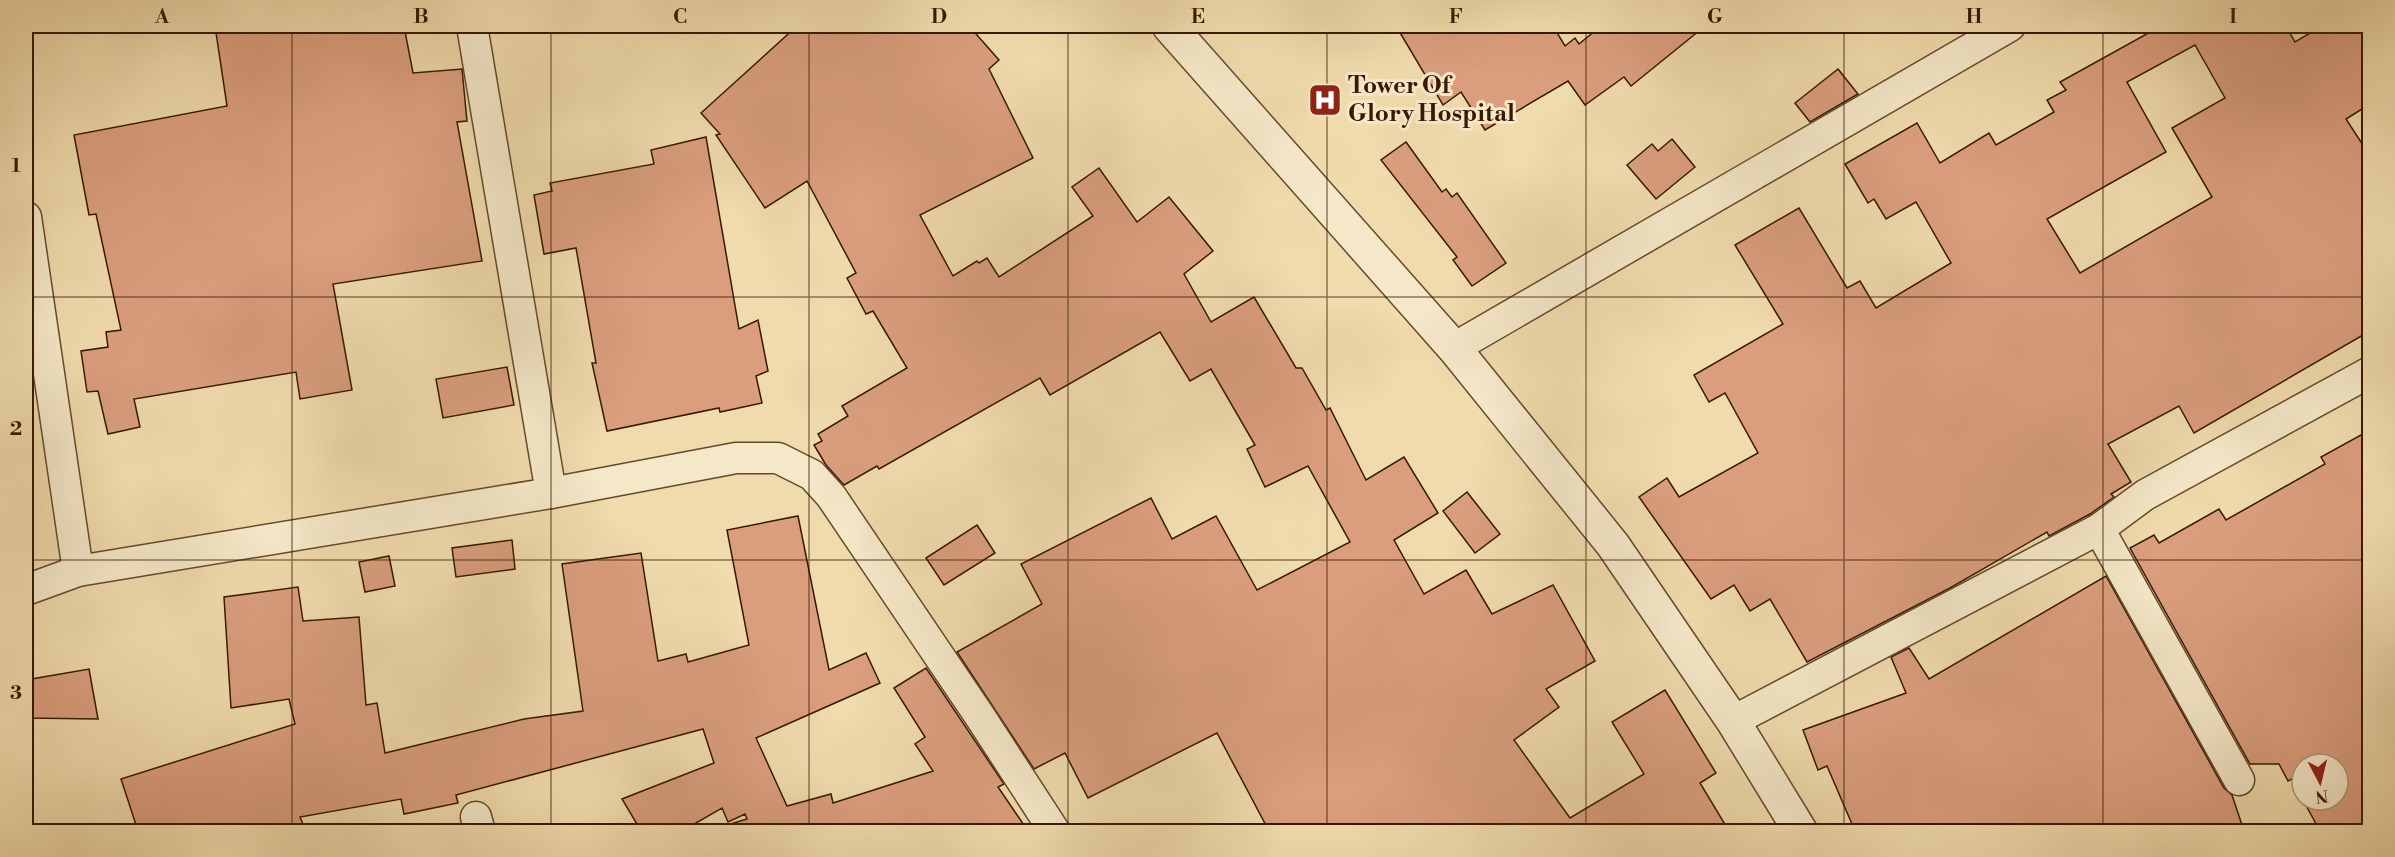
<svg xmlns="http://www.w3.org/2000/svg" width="2395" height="857" viewBox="0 0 2395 857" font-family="'Libre Bodoni',serif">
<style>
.building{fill:#da9e7d;stroke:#361900;stroke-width:1.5;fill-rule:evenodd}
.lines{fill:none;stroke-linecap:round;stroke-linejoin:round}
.minor-casing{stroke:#644a2b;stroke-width:33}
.tertiary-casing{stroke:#644a2b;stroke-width:36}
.minor{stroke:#f5e8c9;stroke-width:30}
.tertiary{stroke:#f5e8c9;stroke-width:33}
.grid{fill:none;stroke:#361900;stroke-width:1.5;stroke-opacity:0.55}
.labels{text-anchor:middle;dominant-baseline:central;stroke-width:6;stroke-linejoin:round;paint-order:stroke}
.poi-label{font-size:24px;font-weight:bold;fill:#361900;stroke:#f5e8c9;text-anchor:start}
.neatline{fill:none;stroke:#361900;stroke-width:2}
.grid-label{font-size:20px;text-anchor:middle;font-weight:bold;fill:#361900}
</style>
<rect width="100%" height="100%" fill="#f0dbac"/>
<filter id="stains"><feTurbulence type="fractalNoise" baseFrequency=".00333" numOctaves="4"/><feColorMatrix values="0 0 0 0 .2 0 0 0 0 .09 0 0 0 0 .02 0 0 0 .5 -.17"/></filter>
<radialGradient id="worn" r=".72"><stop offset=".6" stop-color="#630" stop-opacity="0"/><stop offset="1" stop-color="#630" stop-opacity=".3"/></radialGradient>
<g class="building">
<polygon points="215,26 404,26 413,73 462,69 467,121 457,122 482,261 333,284 352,390 300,399 296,372 134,399 140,427 108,434 98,391 87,392 81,351 108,347 106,332 121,330 96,214 89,215 74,135 227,106"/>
<polygon points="797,26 969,26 999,60 989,69 1033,158 920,215 953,276 977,261 979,263 987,258 999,277 1093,216 1072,187 1099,168 1137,222 1169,197 1213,251 1184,274 1211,322 1254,297 1296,368 1302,368 1326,410 1330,408 1366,480 1404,457 1438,513 1394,540 1424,594 1466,570 1492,614 1553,585 1595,661 1546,689 1559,707 1514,740 1570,818 1644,774 1612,722 1665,690 1716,773 1700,783 1729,831 1269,831 1217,733 1088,798 1065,753 1034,769 957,652 1042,604 1021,564 1151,498 1172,539 1216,516 1257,590 1350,542 1308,466 1265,487 1247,449 1255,445 1211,369 1190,381 1160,332 1050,395 1040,378 879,469 877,466 844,485 826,465 814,445 822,441 818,434 848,416 842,406 907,368 873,311 866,314 847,278 856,273 807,181 765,208 716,135 720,134 701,113"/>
<polygon points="1396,26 1553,26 1565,46 1575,38 1579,44 1601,26 1705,26 1631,86 1624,77 1585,105 1568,81 1485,130 1461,92 1443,105"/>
<path d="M2161 26H2286L2295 42 2322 26H2370V104L2346 119 2370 156V331L2194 433 2179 406 2108 444 2131 482 2111 494 2114 497 2090 514 2049 536 2047 532 1950 588 1807 662 1770 599 1750 611 1734 585 1711 599 1639 497 1667 478 1679 497 1758 453 1725 393 1709 402 1694 375 1783 324 1735 245 1799 208 1847 288 1860 281 1876 308 1951 263 1916 202 1886 219 1874 199 1868 203 1845 164 1917 123 1940 163 1989 133 1996 145 2054 112 2047 100 2066 90 2060 82ZM2195 45 2225 98 2172 128 2212 197 2080 273 2047 219 2166 152 2127 82Z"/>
<polygon points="1838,69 1858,94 1810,122 1795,103"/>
<polygon points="706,137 739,329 758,320 768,371 756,376 762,403 720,412 719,408 607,431 592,363 596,363 576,248 544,254 534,195 552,191 550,183 654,164 651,150"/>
<polygon points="1672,139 1695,167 1656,199 1627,165 1652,144 1658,151"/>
<polygon points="1406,142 1442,192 1446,189 1452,197 1457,193 1506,263 1472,286 1453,260 1457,257 1381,160"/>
<polygon points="507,367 514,405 443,418 436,379"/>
<polygon points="2370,430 2370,831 2320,831 2303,800 2338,800 2338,764 2302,764 2302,798 2292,779 2288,781 2279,764 2250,764 2130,548 2154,535 2159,543 2219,509 2226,520 2325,464 2321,457"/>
<polygon points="1467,492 1500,534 1475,553 1443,511"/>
<polygon points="798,516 829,670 866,653 880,683 756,738 787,806 831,794 833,803 933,771 915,744 925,737 894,688 926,668 1004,784 998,787 1028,831 731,831 730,824 747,819 745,814 728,822 722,808 682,831 641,831 622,799 714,763 703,729 456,795 458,803 404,814 401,799 300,817 306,831 138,831 121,779 295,724 289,699 231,708 224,597 298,587 303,621 359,617 366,705 377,703 385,753 524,719 583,711 562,564 641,553 658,661 686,654 688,662 749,645 727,530"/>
<polygon points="977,525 995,553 944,585 926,558"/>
<polygon points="512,540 515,569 456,577 452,548"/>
<polygon points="389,556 395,586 365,592 359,562"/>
<polygon points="2106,576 2224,788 2232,795 2244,831 1855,831 1827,766 1818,770 1803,730 1906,693 1891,657 1909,648 1929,679"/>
<polygon points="89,669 98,719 26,718 26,680"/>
</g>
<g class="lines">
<defs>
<g id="minor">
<polyline points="472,26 551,493"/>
<polyline points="26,217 78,571"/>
<polyline points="1454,348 2010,26"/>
<polyline points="2099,529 2239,780"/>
<polyline points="26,590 78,571 551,493 736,458 778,458 812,475 831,496 979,715 1055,832"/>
<polyline points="1733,721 2099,529 2145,495 2370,372"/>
<polyline points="476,817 480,832"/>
</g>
<polyline id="tertiary" points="1169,26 1454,348 1613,545 1733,721 1801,832"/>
</defs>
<use href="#minor" class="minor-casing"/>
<use href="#tertiary" class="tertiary-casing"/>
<use href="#minor" class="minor"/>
<use href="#tertiary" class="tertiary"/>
</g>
<path class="grid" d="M292 26V832M551 26V832M809 26V832M1068 26V832M1327 26V832M1586 26V832M1844 26V832M2103 26V832M26 297H2370M26 560H2370"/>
<defs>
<symbol id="hospital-square" viewBox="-11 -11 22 22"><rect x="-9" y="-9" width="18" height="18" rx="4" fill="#8f2418" stroke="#f5e8c9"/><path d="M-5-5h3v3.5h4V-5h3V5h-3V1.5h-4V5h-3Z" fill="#fff"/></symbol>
</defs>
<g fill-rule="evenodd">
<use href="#hospital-square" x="1306" y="81" width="38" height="38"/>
</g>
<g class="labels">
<g class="poi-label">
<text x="1348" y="86">Tower Of<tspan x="1348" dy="28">Glory Hospital</tspan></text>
</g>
</g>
<rect width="2395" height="857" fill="none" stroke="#f0dbac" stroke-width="66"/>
<g transform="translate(2320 782) rotate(173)"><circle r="28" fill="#f5e8c9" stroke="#a99579" stroke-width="1.5"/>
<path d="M0-4.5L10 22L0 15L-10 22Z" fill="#8f2418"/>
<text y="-9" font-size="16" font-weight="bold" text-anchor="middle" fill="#361900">N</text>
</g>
<rect x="33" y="33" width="2329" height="791" class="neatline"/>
<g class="grid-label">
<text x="162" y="23">A</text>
<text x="421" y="23">B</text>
<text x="680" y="23">C</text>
<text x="939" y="23">D</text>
<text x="1198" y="23">E</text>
<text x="1456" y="23">F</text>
<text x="1715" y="23">G</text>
<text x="1974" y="23">H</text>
<text x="2233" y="23">I</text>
<text x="16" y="172">1</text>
<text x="16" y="435">2</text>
<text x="16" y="699">3</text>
</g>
<rect width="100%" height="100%" filter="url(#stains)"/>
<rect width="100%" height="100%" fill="url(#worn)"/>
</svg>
